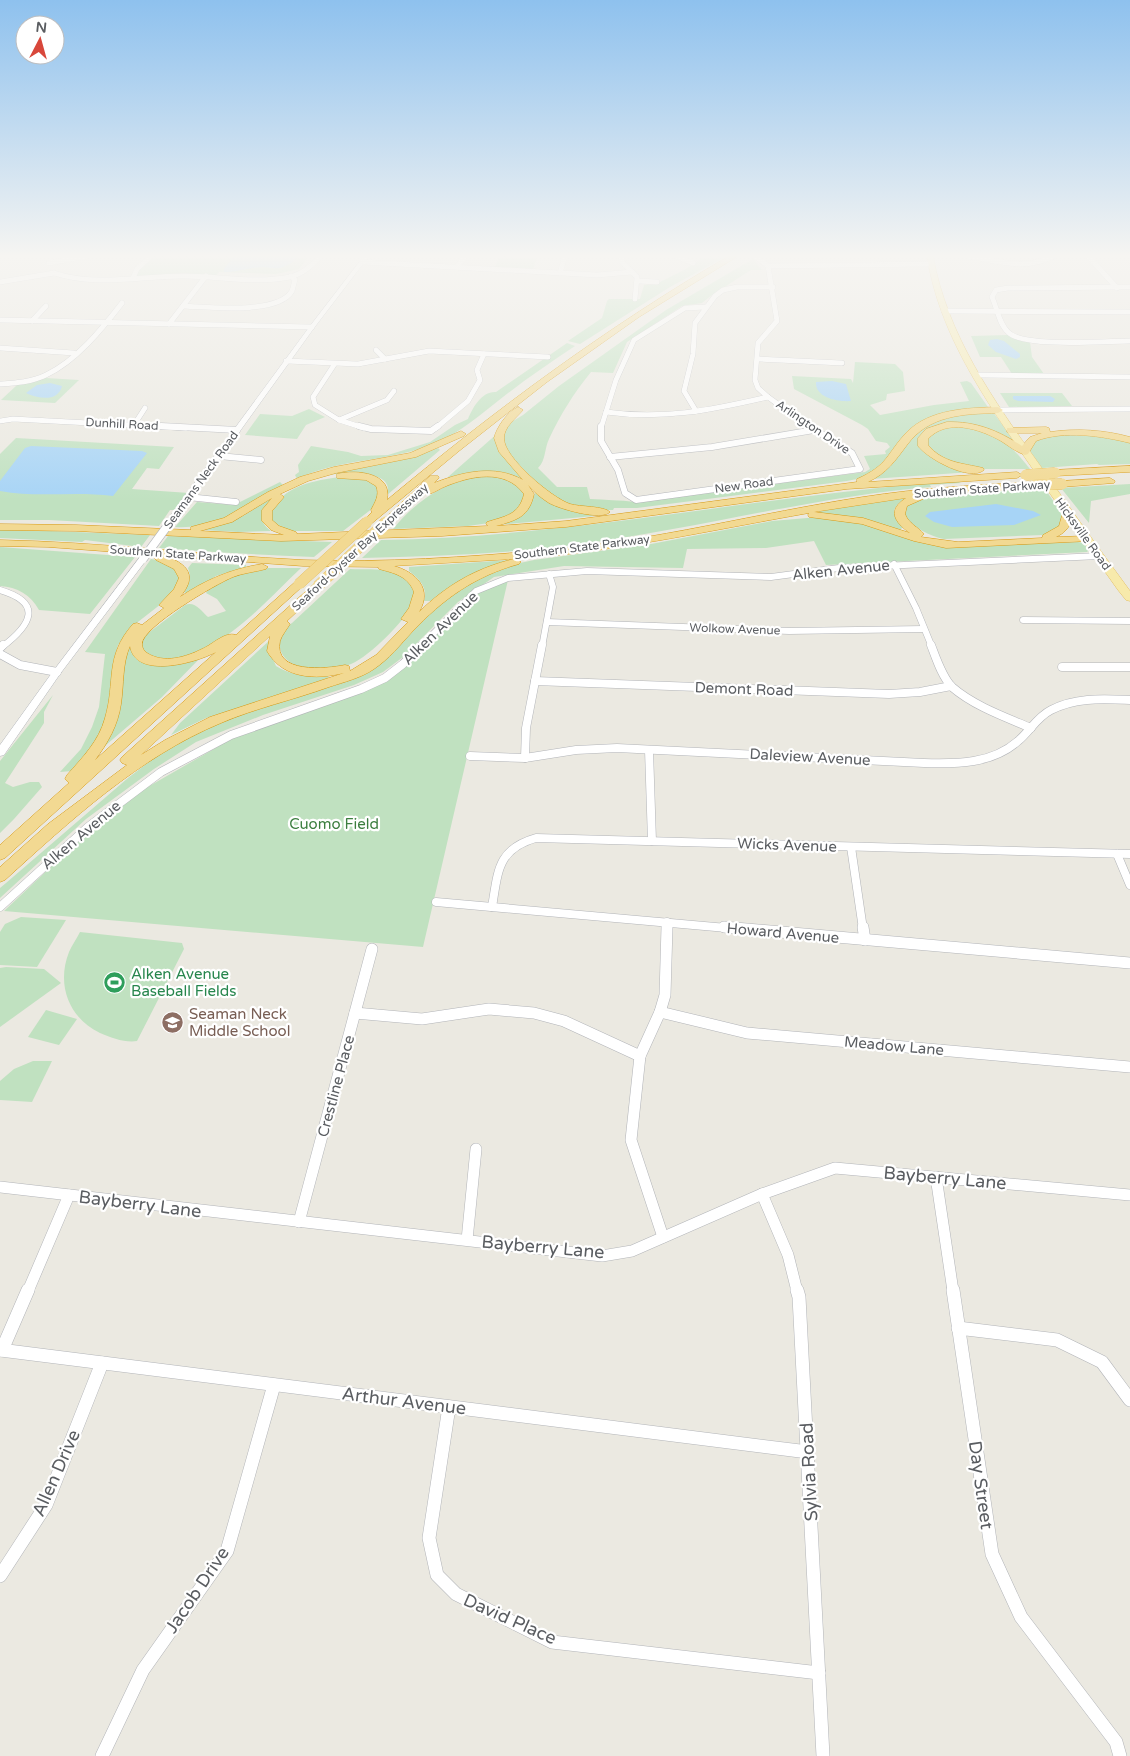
<svg xmlns="http://www.w3.org/2000/svg" width="1130" height="1756" viewBox="0 0 1130 1756" font-family="'Varela Round',sans-serif">
<style>
.green{fill:#c0e1c0}
.water{fill:#a7d4f6}
.lines{fill:none;stroke-linecap:round;stroke-linejoin:round}
.minor-far4-casing{stroke:#b2b4b8;stroke-width:5.5}
.minor-far3-casing{stroke:#b2b4b8;stroke-width:7}
.minor-far2-casing{stroke:#b2b4b8;stroke-width:9}
.minor-far1-casing{stroke:#b2b4b8;stroke-width:12}
.minor-casing{stroke:#b2b4b8;stroke-width:14}
.secondary-casing{stroke:#b3b6bb;stroke-width:1}
.primary-casing{stroke:#e3be63;stroke-width:1}
.motorway-casing{stroke:#d79a15;stroke-width:1}
.minor-far4{stroke:#fff;stroke-width:5}
.minor-far3{stroke:#fff;stroke-width:6}
.minor-far2{stroke:#fff;stroke-width:8}
.minor-far1{stroke:#fff;stroke-width:11}
.minor{stroke:#fff;stroke-width:13}
.secondary{fill:#fff;fill-rule:evenodd}
.primary{fill:#f7eaab;fill-rule:evenodd}
.motorway{fill:#f2d992;fill-rule:evenodd}
.secondary-bridge-casing{stroke:#b3b6bb;stroke-width:9;stroke-linecap:butt}
.motorway-bridge-casing{stroke:#d79a15;stroke-width:11;stroke-linecap:butt}
.secondary-bridge{stroke:#fff;stroke-width:8}
.motorway-bridge{stroke:#f2d992;stroke-width:11}
.labels{text-anchor:middle;dominant-baseline:central;stroke-width:4.5;stroke-linejoin:round;paint-order:stroke}
.far-street-label{font-size:12px;fill:#5a5d61;stroke:#fff}
.street-label{font-size:15px;fill:#5a5d61;stroke:#fff}
.park-label{font-size:15px;fill:#3c7e3f;stroke:#fff}
.leisure-label{font-size:15px;fill:#27864d;stroke:#fff;text-anchor:start}
.education-label{font-size:15px;fill:#785e54;stroke:#fff;text-anchor:start}
.near-street-label{font-size:18px;fill:#5a5d61;stroke:#fff}
</style>
<rect width="100%" height="100%" fill="#ebe9e1"/>
<g class="green">
<polygon points="153,256 309,256 299,269 276,274 219,272 216,276 134,277 138,269"/>
<polygon points="499,256 537,258 533,269 495,267"/>
<polygon points="705,256 727,256 670,287 580,344 568,341 602,318 607,301 609,299 640,299 644,285 656,284 684,270"/>
<path d="M753 259 762 270H751L712 295 702 303 682 306 627 342 613 373 591 372C573 394 561 414 549 439 544 450 546 460 538 468L557 487H587L590 499C605 500 620 500 635 502L865 472 870 469 864 456 886 454 885 451 890 447 887 443 876 441 868 429 862 425 794 389 792 376 851 379 853 383 855 362 895 364 903 372 905 391 887 394 886 400 870 405 880 415 934 405 969 401 960 382 967 381 971 383 988 407 933 417 883 468 862 478 847 481 637 508H614L613 510H597L563 504 542 492 506 450 503 437 508 424 523 415 559 386 666 310Z"/>
<polygon points="1008,335 1030,342 1032,357 1044,374 1012,374 1001,357 980,357 971,336"/>
<path d="M567 343 575 346C551 362 526 379 503 397 481 414 460 433 434 444 390 462 339 458 297 479L295 475 299 472 298 465 311 446 348 452 361 456 388 455 430 442 455 425 468 419C473 407 482 391 496 392Z"/>
<polygon points="46,378 79,380 55,403 1,400 17,385"/>
<polygon points="1000,393 1062,393 1072,406 1009,407"/>
<polygon points="309,409 325,417 306,425 297,439 245,435 260,414 292,416"/>
<path d="M993 412 1017 444 1002 435 948 423 931 427 922 433 920 445C934 462 951 466 972 472L871 479C901 467 899 441 921 427 943 414 969 414 993 412Z"/>
<path d="M948 426C989 427 1005 437 1030 469H984L962 466 946 461 926 447V438L932 431Z"/>
<polygon points="499,432 497,440 523,479 509,475 449,479 448,477"/>
<path d="M1057 435 1107 436 1130 441V464L1099 465 1097 464 1042 468 1030 452C1033 435 1043 438 1057 435Z"/>
<polygon points="16,438 174,447 159,469 147,468 132,489 189,493 176,510 170,510 159,526 49,520 0,520 0,454"/>
<path d="M438 448 440 450 387 495C396 467 339 474 326 475L401 460Z"/>
<path d="M480 475 503 477 521 486 527 498 521 510 489 523 468 526 393 529C417 500 443 483 480 475Z"/>
<path d="M352 476 368 479 379 486 382 496 373 508 343 531H291L273 523 268 516C273 510 277 501 283 496 301 481 330 478 352 476Z"/>
<path d="M956 481 961 483 930 485 931 487C811 497 693 530 573 545 504 554 433 556 362 558L381 540C574 537 763 495 956 481Z"/>
<path d="M280 482 283 485C249 505 217 530 175 527L197 502 234 505Z"/>
<polygon points="1130,484 1130,494 1091,501 1089,523 1061,488"/>
<path d="M1025 489H1045L1063 515 1064 522 1054 532 1043 535 944 539C929 536 914 528 904 515L906 507 921 498Z"/>
<path d="M535 493 546 500 594 516 497 525C517 517 528 515 535 493Z"/>
<polygon points="903,497 905,499 898,504 894,510 897,519 903,527 899,531 858,518 819,513 819,510"/>
<path d="M268 500H271C261 513 257 520 271 531L238 532 203 530 243 516Z"/>
<polygon points="819,517 876,526 924,543 942,547 1078,542 1084,543 1089,550 1087,552 826,565 814,541 766,548 687,549 683,568 564,566 494,577 458,602 403,657 383,672 354,685 263,715 196,742 154,769 86,819 0,898 0,888 6,883 128,778 167,748 226,719 361,676 441,600 464,583 501,567 534,560 651,544 772,521"/>
<polygon points="0,529 150,535 141,547 85,540 82,542 0,538"/>
<path d="M168 536 332 542 314 557C262 555 211 552 159 548Z"/>
<path d="M0 547 135 557 90 614 39 610C31 595 17 587 0 586Z"/>
<polygon points="151,559 171,563 180,572 181,584 170,597 134,625 118,645 113,662 111,708 93,748 72,771 60,772 81,749 92,727 99,707 105,654 85,652"/>
<path d="M509 560 511 561C479 572 457 580 431 601H424C428 587 419 579 409 571V567Z"/>
<path d="M192 563 246 565V567L216 576 188 595 184 592C189 583 192 579 188 568Z"/>
<path d="M260 568H301C267 600 208 669 156 659 152 658 147 654 143 652L140 643 143 637 185 605C195 601 201 611 208 617L226 611 217 599 206 593C217 576 242 574 260 568Z"/>
<path d="M350 569C378 570 407 565 418 597 410 615 370 657 351 664 322 675 269 673 281 630L292 623Z"/>
<polygon points="508,580 423,947 4,911 71,848 139,792 233,738 373,687 478,592"/>
<path d="M270 640 271 654 276 666C292 676 309 677 328 676L329 680 206 718 171 735 180 723Z"/>
<polygon points="125,648 131,648 153,664 204,654 162,697 99,751 111,732 120,709 123,654"/>
<polygon points="53,695 44,712 44,723 5,783 13,787 30,782 39,782 42,787 14,819 0,833 0,761"/>
<polygon points="21,917 66,920 37,967 0,965 0,932 5,924"/>
<path d="M80 932 182 943 184 949 137 1041C126 1043 111 1038 100 1033 69 1018 56 985 69 952 72 945 77 938 80 932Z"/>
<polygon points="6,967 44,969 61,983 0,1027 0,968"/>
<polygon points="46,1010 77,1019 59,1045 28,1037"/>
<polygon points="33,1061 52,1061 32,1102 0,1100 0,1081 14,1069"/>
</g>
<g class="water">
<path d="M234 256H299C294 261 289 265 283 267 276 270 269 267 263 267 249 267 238 272 224 272V269Z"/>
<polygon points="997,339 1004,341 1020,354 1020,357 1016,359 996,352 988,345 990,340"/>
<path d="M832 381 846 384 851 401C838 402 815 398 816 382Z"/>
<path d="M50 383 62 386C58 402 39 399 26 393L37 385Z"/>
<polygon points="1013,396 1050,396 1055,399 1053,402 1018,401 1013,399"/>
<path d="M31 446 142 451 147 453 113 496C75 491 37 498 0 491V481L25 448Z"/>
<polygon points="996,504 1033,511 1041,515 1014,525 952,527 934,522 925,516 930,512"/>
</g>
<g class="lines">
<defs>
<g id="minor-far4">
<polyline points="621,256 622,262 637,277 635,299"/>
<polyline points="675,256 693,263"/>
<polyline points="755,256 768,266 777,321 758,343 755,380 758,388 768,397 811,428"/>
<path d="M967 256C999 261 1024 271 1054 256"/>
<polyline points="1088,256 1117,288"/>
<polyline points="362,262 597,275 632,272"/>
<polyline points="49,263 87,256"/>
<polyline points="768,266 931,264"/>
<polyline points="457,267 465,256"/>
<path d="M54 273C96 287 140 276 183 276 218 276 255 284 290 277 303 274 312 265 321 256"/>
<polyline points="560,273 565,256"/>
<polyline points="133,278 137,269 151,256"/>
<polyline points="638,281 657,282"/>
<polyline points="0,282 54,273"/>
<path d="M1130 287 1008 288 996 290 992 297C997 308 999 324 1008 332 1022 348 1107 341 1130 341"/>
<path d="M183 306C207 307 278 315 292 291 293 288 294 283 295 280L291 276"/>
<polyline points="944,311 1130,312"/>
<polyline points="0,320 312,327"/>
<polyline points="32,321 46,306"/>
<polyline points="169,324 206,276"/>
<polyline points="0,348 74,353"/>
<polyline points="376,350 385,359"/>
<polyline points="758,359 842,363"/>
<polyline points="286,361 358,364 429,351 548,357"/>
<polyline points="334,365 313,397 315,405 339,420 364,428"/>
<polyline points="977,375 1130,377"/>
<path d="M0 384C15 383 32 382 46 375 76 361 102 329 122 303"/>
<polyline points="998,410 1130,409"/>
<polyline points="696,411 684,391 693,354 695,323 715,296 723,290 737,287 773,287"/>
<path d="M606 412C663 420 712 410 768 397"/>
<polyline points="339,420 387,400 394,391"/>
<polyline points="0,421 13,419 186,428"/>
<polyline points="134,425 145,408"/>
<polyline points="436,428 468,401 480,380 477,370 484,354"/>
<polyline points="601,428 616,380 634,340 685,308 706,307"/>
</g>
<g id="minor-far3">
<polyline points="161,426 237,430"/>
<polyline points="359,426 371,429 431,431 438,426"/>
<polyline points="601,426 601,441 618,470 625,493 636,500 860,469 852,453 809,426"/>
<polyline points="219,456 261,460"/>
<polyline points="610,457 712,447 814,430"/>
<polyline points="188,497 236,502"/>
<polyline points="894,564 916,608 932,647"/>
<path d="M0 590C44 603 31 625 2 647"/>
<polyline points="1023,620 1130,621"/>
<polyline points="547,622 789,631 924,629"/>
<polyline points="420,647 476,591 508,578 587,571 771,577 839,568 1099,556"/>
<polyline points="542,647 553,587 549,574"/>
</g>
<g id="minor-far2">
<path d="M931 645C936 658 942 677 952 687 974 706 1005 717 1031 728"/>
<polyline points="0,648 3,645"/>
<polyline points="0,654 20,665 57,672"/>
<polyline points="1062,667 1130,667"/>
<polyline points="535,681 889,694 920,692 951,686"/>
<polyline points="649,750 652,841"/>
<path d="M470 756 525 758 576 750 617 748 924 763C957 764 992 764 1018 741 1030 731 1037 717 1051 710 1076 697 1103 699 1130 700"/>
<polyline points="525,758 526,728 542,645"/>
<polyline points="851,847 863,929"/>
<polyline points="1117,854 1130,885"/>
<polyline points="436,902 738,929"/>
<polyline points="0,907 88,827 161,772 231,735 361,689 385,678 403,664 422,645"/>
<path d="M492 907C498 872 497 849 536 838L1130 854"/>
<polyline points="667,929 667,922"/>
</g>
<g id="minor-far1">
<polyline points="724,927 1130,963"/>
<polyline points="863,927 865,940"/>
<polyline points="660,1012 747,1033 1130,1067"/>
<polyline points="355,1013 422,1019 489,1009 534,1013 564,1021 640,1056"/>
<polyline points="936,1177 953,1291"/>
<polyline points="0,1187 602,1256 632,1251 762,1194 835,1168 1130,1195"/>
<polyline points="762,1194 788,1255 797,1291"/>
<polyline points="299,1222 372,949"/>
<polyline points="663,1237 631,1140 640,1056 660,1012 665,995 667,927"/>
<polyline points="467,1240 476,1149"/>
<polyline points="28,1291 69,1195"/>
</g>
<g id="minor">
<polyline points="797,1290 799,1297 823,1756"/>
<polyline points="953,1290 992,1554 1021,1617 1116,1742 1120,1756"/>
<polyline points="958,1328 1057,1340 1102,1362 1130,1400"/>
<polyline points="0,1350 808,1452"/>
<polyline points="2,1350 28,1290"/>
<polyline points="449,1407 429,1538 437,1575 456,1594 552,1642 819,1673"/>
<polyline points="0,1576 46,1505 102,1363"/>
<polyline points="102,1756 143,1670 227,1551 274,1385"/>
</g>
<g id="secondary">
<polygon points="364,256 369,256 314,328 174,523 168,523 168,519 310,326"/>
<polygon points="140,557 143,557 147,559 60,674 4,755 0,756 0,745 54,670"/>
</g>
<path id="primary" d="M927 256H933C947 335 994 401 1039 464 1069 507 1099 549 1130 591V601L1126 600 1118 590C1088 548 1058 505 1028 462 985 399 939 334 927 256Z"/>
<g id="motorway">
<path d="M729 256H738L639 317 547 382 459 451 371 524H363L362 522 372 512 371 510C375 502 380 495 376 486L366 480 337 478V474C357 469 393 473 387 500 495 410 607 327 729 256Z"/>
<path d="M518 407 523 410C516 418 504 427 504 438 503 457 552 498 570 504 580 507 604 506 610 512 601 521 560 509 549 503 541 498 534 492 528 485L534 494C529 517 517 520 496 526L566 521 857 482V479C889 465 886 454 907 432 930 409 967 408 998 407L1003 410 998 413C963 414 929 415 907 445 895 461 887 473 868 482L1017 472 1022 475 1017 478 847 489 566 527 442 536 281 541 76 531 0 530V524L76 525 191 530V527L224 518 268 492 300 477 334 467 410 453 461 431 466 434 464 436 416 457 336 473 308 481 280 494 284 497 272 511V520L279 526 296 532 297 534 488 526 486 524 487 522C506 516 519 515 524 494 505 468 470 476 444 487 437 490 430 496 422 494L390 524H382L381 522 430 476H438L439 478 434 483C462 472 495 464 523 480L499 452 494 438C497 427 507 412 518 407ZM272 498 262 510V521L271 530 284 535 200 531 232 522Z"/>
<path d="M947 422C976 421 999 431 1022 446L1030 437 1042 433H1010L1007 432V428L1046 427 1049 428 1050 432C1076 428 1105 430 1130 437V443C1102 436 1064 430 1036 441L1028 454 1025 455C1016 452 1009 446 1001 441 980 429 947 418 928 439V445C943 463 962 463 983 468L984 470C970 482 928 459 918 446V438L926 429Z"/>
<polygon points="1130,466 1130,472 1055,476 1050,473 1055,470"/>
<polygon points="1110,478 1115,481 1114,483 1062,487 1057,484 1062,481"/>
<path d="M1035 482 1039 483V487L923 496V499L907 506 905 514C909 524 918 527 924 534L921 537 958 542 1042 538 1043 535 1059 526 1063 512 1068 509 1073 512C1072 524 1067 532 1056 537L1086 536 1090 537 1091 539 1090 541 946 548 914 541 862 524 809 517 808 515 809 513C712 530 614 552 516 559L521 562 519 564C475 576 443 599 412 632 400 645 389 659 374 669 361 678 344 682 329 687 293 700 256 708 221 723 139 757 70 821 5 880L0 882V867L48 824 127 765 122 763 120 760 122 757 314 584 318 583 324 586 287 621 290 624C287 629 282 635 280 641 273 674 326 669 345 665L349 666 350 671 376 655 408 622 401 619 409 608 414 592C408 576 394 573 379 569L378 567 303 566 165 556C188 564 198 576 180 597 205 580 231 569 262 564L268 567 266 569C255 572 243 573 233 577 216 584 142 627 142 644 142 648 144 651 147 653 164 664 186 657 202 649 212 645 225 631 236 635L295 582 299 581 305 584 5 858 0 860V845L69 783 65 779 67 775C82 758 99 741 105 718 116 681 104 657 133 624L137 623 142 625 164 608 159 605 174 589 179 578 174 569 156 560 154 558 157 555 48 547 0 546V540C101 542 202 555 303 560 384 563 467 557 548 550 654 541 758 513 863 497 920 488 977 485 1035 482ZM906 498C887 510 894 522 910 533L863 518 814 512ZM514 559C476 568 447 585 419 612 433 589 416 572 394 566ZM270 636 267 651C283 679 315 680 344 673L210 717 165 740 141 755ZM130 646C135 680 196 663 216 652L95 760C108 743 118 725 121 704 124 684 122 664 130 646Z"/>
</g>
</defs>
<use href="#minor-far4" class="minor-far4-casing"/>
<use href="#minor-far3" class="minor-far3-casing"/>
<use href="#minor-far2" class="minor-far2-casing"/>
<use href="#minor-far1" class="minor-far1-casing"/>
<use href="#minor" class="minor-casing"/>
<use href="#secondary" class="secondary-casing"/>
<use href="#primary" class="primary-casing"/>
<use href="#motorway" class="motorway-casing"/>
<use href="#minor-far4" class="minor-far4"/>
<use href="#minor-far3" class="minor-far3"/>
<use href="#minor-far2" class="minor-far2"/>
<use href="#minor-far1" class="minor-far1"/>
<use href="#minor" class="minor"/>
<use href="#secondary" class="secondary"/>
<use href="#primary" class="primary"/>
<use href="#motorway" class="motorway"/>
<defs>
<polyline id="secondary-bridge" points="143,559 171,521"/>
<g id="motorway-bridge">
<polyline points="1026,475 1055,473"/>
<polyline points="1035,485 1062,484"/>
<polyline points="299,584 367,522"/>
<polyline points="318,586 386,522"/>
</g>
</defs>
<use href="#secondary-bridge" class="secondary-bridge-casing"/>
<use href="#motorway-bridge" class="motorway-bridge-casing"/>
<use href="#secondary-bridge" class="secondary-bridge"/>
<use href="#motorway-bridge" class="motorway-bridge"/>
</g>
<linearGradient id="sky" x2="0" y2="1"><stop stop-color="#8ec1ee"/><stop offset="0.51" stop-color="#f6f5f2"/><stop offset="1" stop-color="#f6f5f2" stop-opacity="0"/></linearGradient>
<rect width="1130" height="502" fill="url(#sky)"/>
<defs>
<symbol id="stadium-disc" viewBox="-11 -11 22 22"><circle r="9.5" fill="#2e9e5b" stroke="#fff"/><path d="M0-5a6.5 5 0 1 0 0 10a6.5 5 0 1 0 0-10ZM-3.5-1.8h7v3.6h-7Z" fill="#fff"/></symbol>
<symbol id="school-disc" viewBox="-11 -11 22 22"><circle r="9.5" fill="#8d6e63" stroke="#fff"/><path d="M0-5L7-2L0 1L-7-2ZM-4 1L0 2.5L4 1V4Q0 6-4 4Z" fill="#fff"/></symbol>
</defs>
<g fill-rule="evenodd">
<use href="#stadium-disc" x="102" y="970" width="25" height="25"/>
<use href="#school-disc" x="160" y="1010" width="25" height="25"/>
</g>
<g class="labels">
<g class="far-street-label">
<text transform="translate(122 424) rotate(3)">Dunhill Road</text>
<text transform="translate(813 427) rotate(34)">Arlington Drive</text>
<text transform="translate(201 480) rotate(-54)">Seamans Neck Road</text>
<text transform="translate(744 485) rotate(-8)">New Road</text>
<text transform="translate(982 489) rotate(-4)">Southern State Parkway</text>
<text transform="translate(1083 534) rotate(54)">Hicksville Road</text>
<text transform="translate(360 547) rotate(-43)">Seaford-Oyster Bay Expressway</text>
<text transform="translate(582 547) rotate(-7)">Southern State Parkway</text>
<text transform="translate(178 554) rotate(4)">Southern State Parkway</text>
<text transform="translate(735 629) rotate(2)">Wolkow Avenue</text>
</g>
<g class="street-label">
<text transform="translate(841 570) rotate(-6)">Alken Avenue</text>
<text transform="translate(440 628) rotate(-44)">Alken Avenue</text>
<text transform="translate(744 689) rotate(2)">Demont Road</text>
<text transform="translate(810 757) rotate(3)">Daleview Avenue</text>
<text transform="translate(81 835) rotate(-40)">Alken Avenue</text>
<text transform="translate(787 845) rotate(2)">Wicks Avenue</text>
<text transform="translate(783 933) rotate(5)">Howard Avenue</text>
<text transform="translate(894 1046) rotate(5)">Meadow Lane</text>
<text transform="translate(336 1086) rotate(-75)">Crestline Place</text>
</g>
<g class="park-label">
<text x="334" y="824">Cuomo Field</text>
</g>
<g class="leisure-label">
<text x="131" y="974">Alken Avenue<tspan x="131" dy="17">Baseball Fields</tspan></text>
</g>
<g class="education-label">
<text x="189" y="1014">Seaman Neck<tspan x="189" dy="17">Middle School</tspan></text>
</g>
<g class="near-street-label">
<text transform="translate(945 1178) rotate(5)">Bayberry Lane</text>
<text transform="translate(140 1204) rotate(7)">Bayberry Lane</text>
<text transform="translate(543 1247) rotate(5)">Bayberry Lane</text>
<text transform="translate(404 1401) rotate(7)">Arthur Avenue</text>
<text transform="translate(809 1472) rotate(-93)">Sylvia Road</text>
<text transform="translate(56 1473) rotate(-66)">Allen Drive</text>
<text transform="translate(981 1485) rotate(82)">Day Street</text>
<text transform="translate(197 1590) rotate(-56)">Jacob Drive</text>
<text transform="translate(510 1619) rotate(24)">David Place</text>
</g>
</g>
<g transform="translate(40 40) rotate(6)"><circle r="24" fill="#ffffff" stroke="#bdbec0"/>
<path d="M0-4L9 19L0 12L-9 19Z" fill="#d8473b"/>
<text y="-8" font-size="14" font-weight="bold" text-anchor="middle" fill="#5a5d61">N</text>
</g>
</svg>
